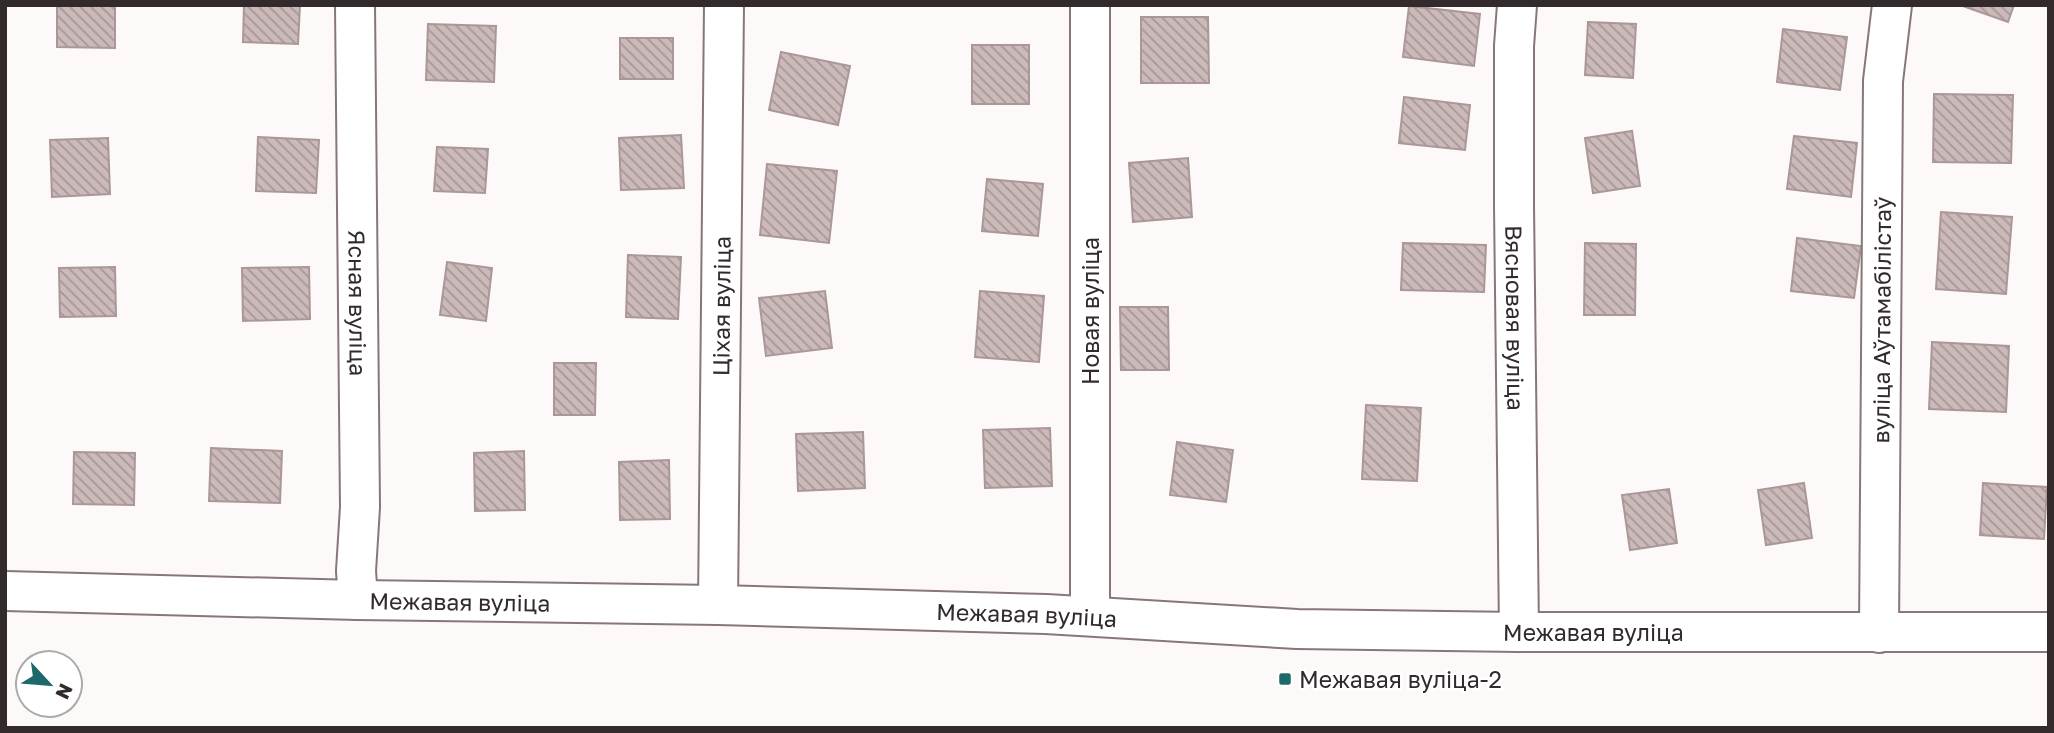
<svg xmlns="http://www.w3.org/2000/svg" width="2054" height="733" viewBox="0 0 2054 733" font-family="'Golos Text',sans-serif">
<style>
.building{fill:url(#building-back-hatch);stroke:#aa9798;stroke-width:2}
.lines{fill:none;stroke-linecap:round;stroke-linejoin:round}
.minor-casing{stroke:#887778;stroke-width:42}
.minor{stroke:#fff;stroke-width:38}
.poi-dot{fill:#1c696a;stroke:#fff;stroke-width:2.5}
.labels{text-anchor:middle;dominant-baseline:central;stroke-width:5;stroke-linejoin:round;paint-order:stroke}
.street-label{font-size:23px;fill:#322a2b;stroke:#fff}
.poi-label{font-size:23px;fill:#322a2b;stroke:#fff;text-anchor:start}
</style>
<defs>
<pattern id="building-back-hatch" width="6" height="6" patternUnits="userSpaceOnUse" patternTransform="scale(1.75)"><rect width="6" height="6" fill="#ccb9ba"/><path d="M-1 5l2 2M0 0l6 6M5-1l2 2" fill="none" stroke="#a69797"/></pattern>
</defs>
<rect width="100%" height="100%" fill="#fdf9f9"/>
<g class="building">
<polygon points="57,5 115,5 115,48 57,47"/>
<polygon points="244,5 300,5 298,44 243,42"/>
<polygon points="1960,5 2014,5 2008,22"/>
<polygon points="1409,6 1480,14 1474,66 1403,57"/>
<polygon points="1141,17 1208,17 1209,83 1141,83"/>
<polygon points="1588,22 1636,24 1633,78 1585,75"/>
<polygon points="428,24 496,26 494,82 426,80"/>
<polygon points="1783,29 1847,37 1840,90 1777,82"/>
<rect x="620" y="38" width="53" height="41"/>
<rect x="972" y="45" width="57" height="59"/>
<polygon points="781,52 850,66 838,125 769,110"/>
<polygon points="1934,94 2013,95 2011,163 1933,162"/>
<polygon points="1404,97 1470,105 1465,150 1399,143"/>
<polygon points="1632,131 1640,186 1593,193 1585,138"/>
<polygon points="681,135 684,188 621,190 619,138"/>
<polygon points="1794,136 1857,143 1851,197 1787,189"/>
<polygon points="258,137 319,140 316,193 256,191"/>
<polygon points="108,138 110,194 52,197 50,140"/>
<polygon points="437,147 488,149 485,193 434,191"/>
<polygon points="1188,158 1192,217 1133,222 1129,163"/>
<polygon points="767,164 837,171 829,243 760,235"/>
<polygon points="987,179 1043,184 1038,236 982,231"/>
<polygon points="1941,212 2012,217 2006,294 1936,289"/>
<polygon points="1797,238 1861,246 1854,298 1791,291"/>
<polygon points="1403,243 1486,245 1484,292 1401,290"/>
<polygon points="1585,243 1636,244 1635,315 1584,315"/>
<polygon points="628,255 681,257 678,319 626,317"/>
<polygon points="447,262 492,268 486,321 440,315"/>
<polygon points="115,267 116,316 60,317 59,268"/>
<polygon points="309,267 310,319 243,321 242,268"/>
<polygon points="825,291 832,348 766,356 759,298"/>
<polygon points="980,291 1044,296 1039,362 975,357"/>
<polygon points="1120,307 1168,307 1169,370 1121,370"/>
<polygon points="1932,342 2009,346 2006,412 1929,409"/>
<polygon points="554,363 596,363 595,415 554,415"/>
<polygon points="1366,405 1421,408 1417,481 1362,479"/>
<polygon points="1050,428 1052,486 985,488 983,430"/>
<polygon points="863,432 865,488 798,491 796,434"/>
<polygon points="1177,442 1233,450 1226,502 1170,495"/>
<polygon points="211,448 282,451 280,503 209,501"/>
<polygon points="524,451 525,510 475,511 474,453"/>
<polygon points="74,452 135,453 134,505 73,504"/>
<polygon points="669,460 670,519 620,520 619,462"/>
<polygon points="1804,483 1812,538 1766,545 1758,490"/>
<polygon points="1983,483 2047,487 2044,539 1980,535"/>
<polygon points="1669,489 1677,543 1630,550 1622,495"/>
</g>
<g class="lines">
<defs>
<g id="minor">
<path id="s1" d="M355 5 360 507 356 571 358 600"/>
<path id="s2" d="M1517 5 1514 46V205L1519 632"/>
<path id="s3" d="M5 591 358 600 718 605 1046 614 1297 629 1519 632H2049"/>
<path id="s4" d="M718 605 724 5"/>
<polyline points="1090,616 1090,5"/>
<path id="s5" d="M1879 633 1883 81 1892 5"/>
</g>
</defs>
<use href="#minor" class="minor-casing"/>
<use href="#minor" class="minor"/>
</g>
<rect class="poi-dot" x="1278" y="672" width="14" height="14" rx="3.5"/>
<g class="labels">
<g class="street-label">
<text stroke="none"><textPath href="#s1" startOffset="298">Ясная вуліца</textPath></text>
<text stroke="none"><textPath href="#s4" startOffset="299">Ціхая вуліца</textPath></text>
<text transform="translate(1090 311) rotate(-90)">Новая вуліца</text>
<text stroke="none"><textPath href="#s2" startOffset="313">Вясновая вуліца</textPath></text>
<text stroke="none"><textPath href="#s5" startOffset="313">вуліца Аўтамабілістаў</textPath></text>
<text stroke="none"><textPath href="#s3" startOffset="455">Межавая вуліца</textPath></text>
<text stroke="none"><textPath href="#s3" startOffset="1022">Межавая вуліца</textPath></text>
<text stroke="none"><textPath href="#s3" startOffset="1589">Межавая вуліца</textPath></text>
</g>
<g class="poi-label">
<text x="1299" y="679">Межавая вуліца-2</text>
</g>
</g>
<rect width="2054" height="733" fill="none" stroke="#322a2b" stroke-width="14"/>
<g transform="translate(49 684) rotate(116)"><circle r="33" fill="#ffffff" stroke="#adaaaa" stroke-width="2"/>
<path d="M0-5L12 26L0 18L-12 26Z" fill="#1c696a"/>
<text y="-10" font-size="19" font-weight="bold" text-anchor="middle" fill="#322a2b">N</text>
</g>
</svg>
